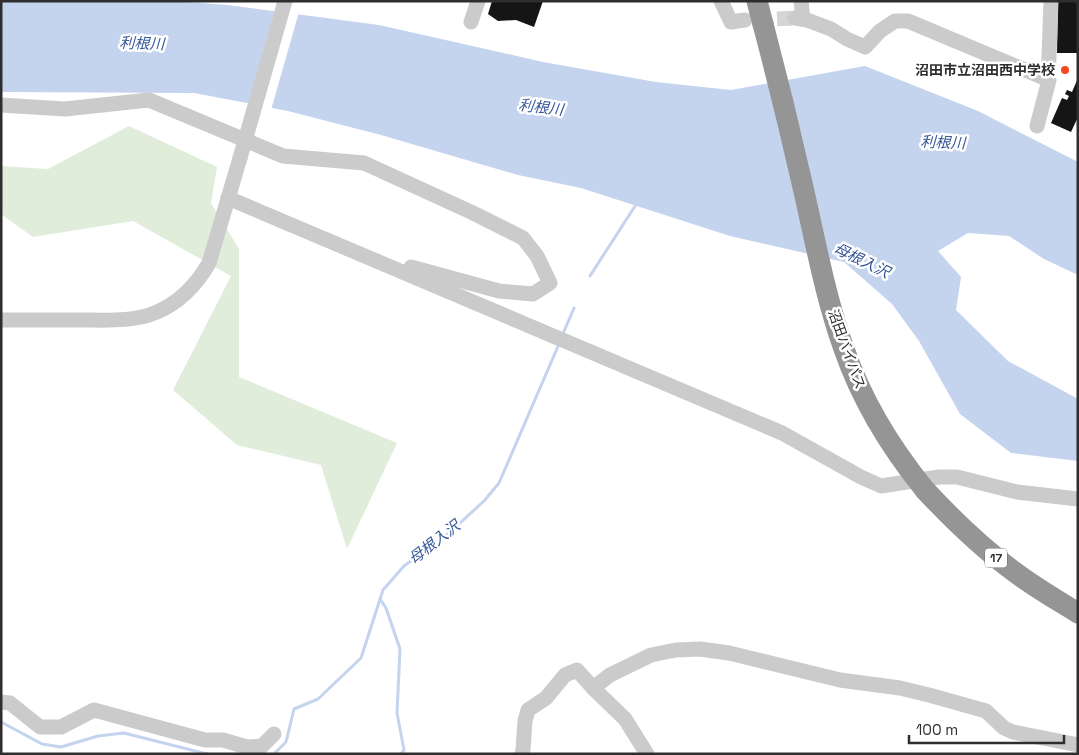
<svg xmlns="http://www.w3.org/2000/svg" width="1079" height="755" viewBox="0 0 1079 755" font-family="'Space Grotesk','Noto Sans JP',sans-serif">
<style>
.green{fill:#dfedda}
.water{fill:#c4d3ee}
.pier{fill:#fff}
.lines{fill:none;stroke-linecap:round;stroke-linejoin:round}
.stream{stroke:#c4d3ee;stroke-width:3}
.building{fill:#151515}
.minor-tunnel{stroke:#d5d5d5;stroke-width:15;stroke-dasharray:15 8;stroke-linecap:butt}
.minor{stroke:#cbcbcb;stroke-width:15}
.highway{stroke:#959595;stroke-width:21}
.minor-bridge{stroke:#cbcbcb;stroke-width:15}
.highway-bridge{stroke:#959595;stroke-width:21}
.poi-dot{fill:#f44820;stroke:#fff;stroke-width:2}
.labels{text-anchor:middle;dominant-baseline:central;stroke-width:5;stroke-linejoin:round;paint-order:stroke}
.shield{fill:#fff;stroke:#6d6d6d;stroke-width:1}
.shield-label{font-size:12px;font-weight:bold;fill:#2e2e2e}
.poi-label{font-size:14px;font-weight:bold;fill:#2e2e2e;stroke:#fff;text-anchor:end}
.street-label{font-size:14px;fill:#2e2e2e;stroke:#fff}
.water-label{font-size:15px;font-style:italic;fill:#355797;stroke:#fff}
</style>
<rect width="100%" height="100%" fill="#fff"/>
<polygon class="green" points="129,126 217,167 211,203 239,249 239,377 397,443 347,549 321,465 237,445 173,390 231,276 133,221 33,237 1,214 1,166 48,169"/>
<polygon class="water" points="1,1 174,1 227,5 379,25 543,62 656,82 731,90 865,66 978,111 1078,162 1078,275 1044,259 1009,236 968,233 938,251 961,277 956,310 1008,361 1078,399 1078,461 1011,453 960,414 919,341 892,304 844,262 730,236 581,188 518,175 381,135 288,111 194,93 1,92"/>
<polygon class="pier" points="275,9 299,12 271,110 248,106"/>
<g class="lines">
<g class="stream">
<polyline points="590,276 637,203"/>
<polyline points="562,336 574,308"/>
<polyline points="380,599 386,608 400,649 397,713 404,750 401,754"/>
<polyline points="1,722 42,744 61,747 98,736 124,733 207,754"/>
<polyline points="274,754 286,742 294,709 318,699 361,658 383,590 404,566 449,533 484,501 499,483 559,344"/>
</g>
</g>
<g class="building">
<polygon points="492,1 543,1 534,27 516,20 498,21 488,14"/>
<polygon points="1058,1 1078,1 1077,53 1057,53"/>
<polygon points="1078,78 1078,117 1071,132 1051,123 1062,98 1067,100 1069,96 1065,94 1067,90 1072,92"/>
</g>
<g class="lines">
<polyline class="minor-tunnel" points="754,20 795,18"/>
<g class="minor">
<polyline points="721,1 731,22 745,20"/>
<polyline points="801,1 803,19"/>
<polyline points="795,18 807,20 831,29 847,39 865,47 880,31 895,21 908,21 1049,80"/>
<polyline points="471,22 478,1"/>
<polyline points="1,105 65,109 149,100 283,156 364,163 471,212 523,238 537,256 550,283 533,294 499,291 411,267"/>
<polyline points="1037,126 1048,84 1051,1"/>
<polyline points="228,198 782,433 861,477 881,486 939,477 957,477 1017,492 1078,499"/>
<path d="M1 320C28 320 55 320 82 320 106 320 135 322 157 312 180 302 197 284 209 263L240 158"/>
<polyline points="593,688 610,675 651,655 676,650 700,649 729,653 840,680 900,688 929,695 986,711 1004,728 1013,732 1078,745"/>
<polyline points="1,702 10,703 40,727 61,727 94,710 205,740 223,740 247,747 262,746 274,734"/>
<polyline points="522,754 523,750 525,721 528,710 546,698 565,675 577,670 593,688 625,719 647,754"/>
</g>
<g class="highway">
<polyline points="757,1 763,24"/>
<path d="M925 490C953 520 983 549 1016 573 1036 588 1057 600 1078 613"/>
</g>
<polyline class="minor-bridge" points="240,158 285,1"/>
<path class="highway-bridge" d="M763 24C777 77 790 130 802 183 815 239 825 296 844 349 862 401 891 448 925 490"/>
</g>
<circle class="poi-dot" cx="1065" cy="70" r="5"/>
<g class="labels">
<rect class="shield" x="985" y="548.5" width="22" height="19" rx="4"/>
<g class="shield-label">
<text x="996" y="558">17</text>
</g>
<g class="poi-label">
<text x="1055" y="70">沼田市立沼田西中学校</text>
</g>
<g class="street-label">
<text transform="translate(847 349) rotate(70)">沼田バイパス</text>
</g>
<g class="water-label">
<text transform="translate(142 43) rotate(2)">利根川</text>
<text transform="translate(541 107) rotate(7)">利根川</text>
<text transform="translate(943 142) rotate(2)">利根川</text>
<text transform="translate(862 260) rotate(26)">母根入沢</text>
<text transform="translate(434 542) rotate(-38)">母根入沢</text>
</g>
</g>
<rect width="1079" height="755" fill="none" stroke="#2e2e2e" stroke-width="5"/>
<path d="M909 735v8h155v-8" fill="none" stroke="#2e2e2e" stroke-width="2.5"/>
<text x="916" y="735" font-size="15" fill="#2e2e2e" stroke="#ffffff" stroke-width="4" paint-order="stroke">100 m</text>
</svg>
